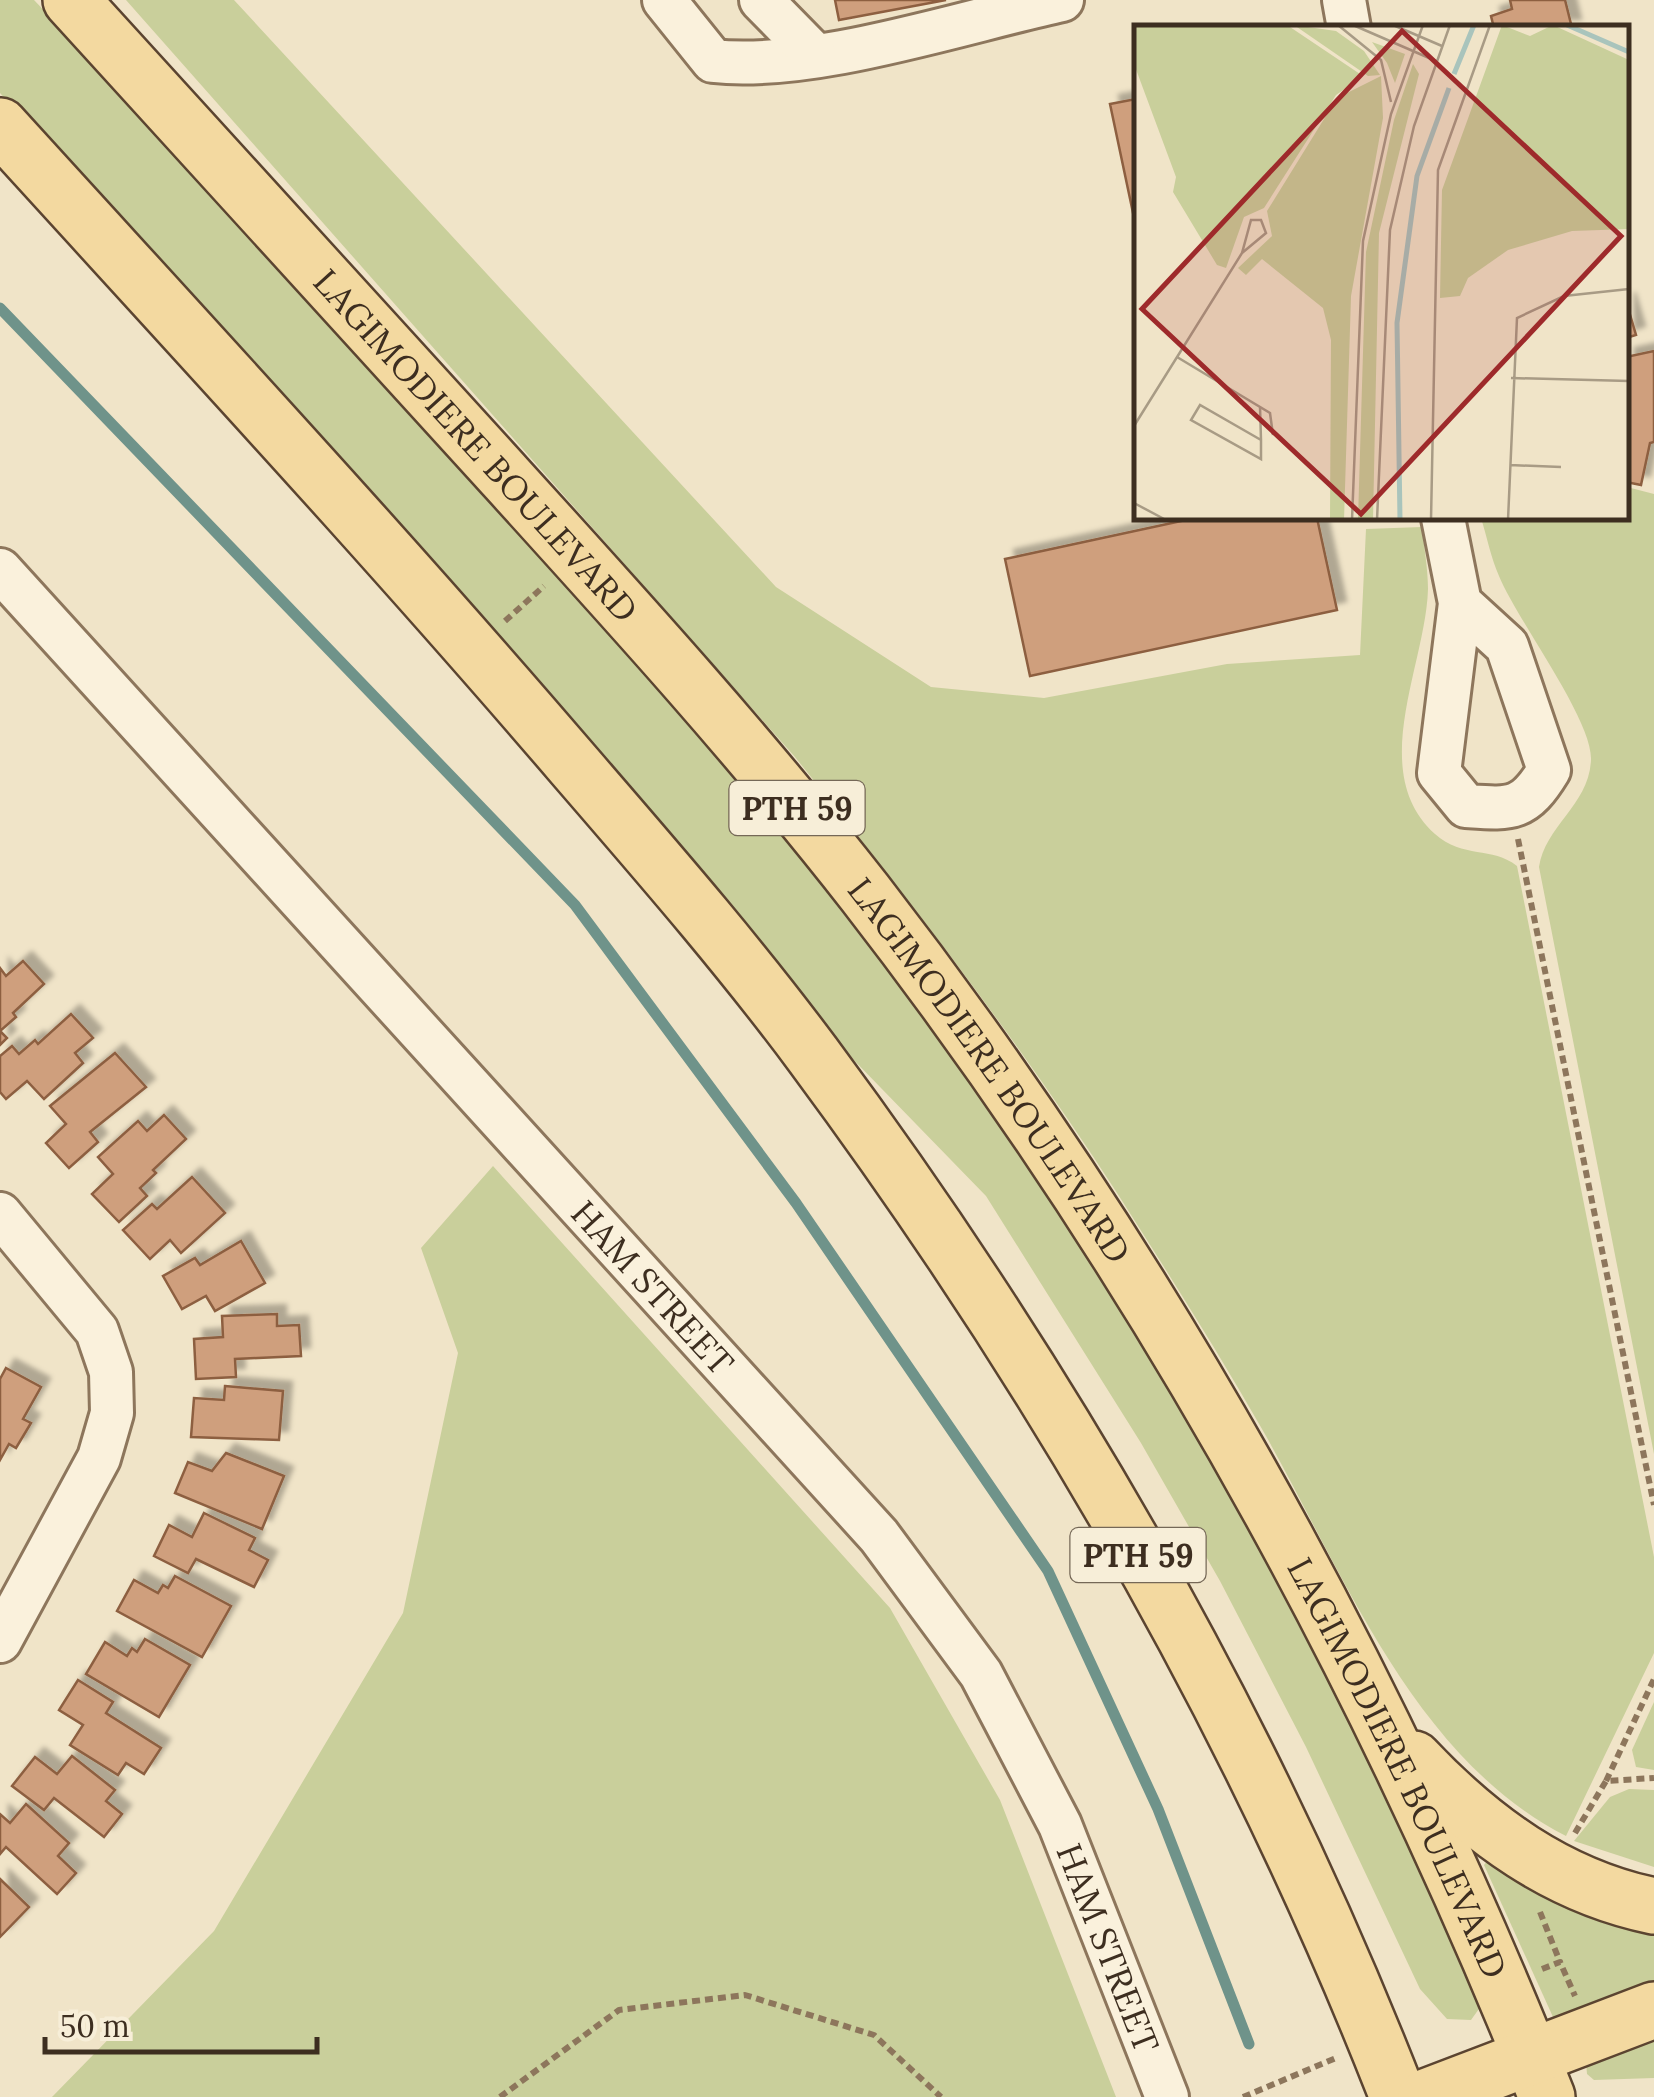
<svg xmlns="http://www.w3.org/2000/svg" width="1654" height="2097" viewBox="0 0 1654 2097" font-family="Lora,serif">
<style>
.green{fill:#c9cf9b}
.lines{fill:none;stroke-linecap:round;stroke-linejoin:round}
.stream{stroke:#6f938a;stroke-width:11}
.building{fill:#cf9f7d;stroke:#8d5f41;stroke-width:2.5;filter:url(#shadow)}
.minor-casing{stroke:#8d765c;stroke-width:48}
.major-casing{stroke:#5b4430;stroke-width:60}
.path{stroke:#8d765c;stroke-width:6;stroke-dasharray:8 5;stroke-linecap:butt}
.minor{stroke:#faf1dc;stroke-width:42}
.major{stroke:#f3d9a0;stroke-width:55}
.labels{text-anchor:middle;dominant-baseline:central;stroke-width:8;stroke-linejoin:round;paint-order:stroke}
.shield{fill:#f7eed8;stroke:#756857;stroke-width:2.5}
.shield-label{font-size:32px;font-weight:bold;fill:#3d2e20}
.street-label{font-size:35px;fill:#3d2e20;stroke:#f7eed8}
.inset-river{fill:none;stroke:#a9c4bc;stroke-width:5}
.inset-road{fill:none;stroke:#a89b85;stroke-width:2.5}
.view{fill:#9e2a2b;fill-opacity:0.15;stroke:#9e2a2b;stroke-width:5}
.inset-edge{fill:none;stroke:#3d2e20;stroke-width:5}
</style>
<defs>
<filter id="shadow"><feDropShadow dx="9" dy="-9" stdDeviation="2.5" flood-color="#0004"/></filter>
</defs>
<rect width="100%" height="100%" fill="#f0e4c8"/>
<g class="green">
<polygon points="0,0 34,0 167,139 709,744 811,867 965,1071 1031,1166 1181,1401 1349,1706 1481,2006 1471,2020 1447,2019 1420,1989 1306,1747 1220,1581 1141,1443 986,1196 846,1052 714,885 0,93"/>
<path d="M126 0H234L776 587 931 687 1044 698 1227 664 1360 655 1366 529 1422 527C1424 547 1428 569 1428 589 1426 665 1366 772 1435 834 1463 859 1492 846 1517 866L1654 1557V1653L1566 1836C1412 1757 1343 1571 1262 1429 1217 1350 1168 1273 1119 1196 1020 1043 909 899 795 757Z"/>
<path d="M1627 487 1654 494V1454L1539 867C1545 826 1589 805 1591 760 1593 720 1517 620 1499 576 1491 558 1487 537 1481 518H1626Z"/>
<polygon points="493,1166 890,1608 1000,1800 1116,2097 52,2097 214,1931 403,1613 458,1353 421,1248"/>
<polygon points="1654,1702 1654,1770 1636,1767 1632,1750"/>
<polygon points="1629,1789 1654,1790 1654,1867 1574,1841 1610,1797"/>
<polygon points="1488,1860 1654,1930 1654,1984 1553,2017 1484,1865"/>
<polygon points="1654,2029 1654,2078 1594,2080 1587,2074 1586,2063"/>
</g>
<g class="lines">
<polyline class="stream" points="0,308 575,905 796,1203 1048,1571 1158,1809 1249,2044"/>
</g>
<g class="building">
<polygon points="835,0 946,0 839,20"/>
<polygon points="1510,0 1565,0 1572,28 1494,28 1491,16 1512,9"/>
<polygon points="1136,99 1136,227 1110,104"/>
<polygon points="1626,301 1636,335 1626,338"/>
<polygon points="1654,351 1654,442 1650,443 1641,485 1626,482 1626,357"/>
<polygon points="1195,518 1317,518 1337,610 1030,676 1005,559"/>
<polygon points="23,961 44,984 13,1013 16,1017 0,1031 7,1038 0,1045 0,968 6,976"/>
<polygon points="71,1014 93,1038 75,1053 83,1063 44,1099 27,1081 6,1099 0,1092 0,1056 12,1046 19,1054 35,1040 38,1044"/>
<polygon points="115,1053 146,1087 90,1132 98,1142 69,1168 46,1143 66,1124 50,1106"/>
<polygon points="164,1115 186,1139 153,1170 156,1173 140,1188 147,1196 119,1222 92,1194 113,1174 98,1157 138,1121 147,1131"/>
<polygon points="192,1177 225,1213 181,1253 170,1240 150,1259 123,1230 152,1204 157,1209"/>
<polygon points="241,1241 265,1283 215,1311 206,1296 182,1309 163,1276 195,1258 200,1265"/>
<polygon points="277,1314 277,1326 299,1325 301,1356 235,1359 236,1377 196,1379 194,1339 223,1337 222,1316"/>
<polygon points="6,1368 41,1387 23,1419 31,1423 16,1448 9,1444 0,1460 0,1379"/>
<polygon points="225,1386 283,1391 279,1440 191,1437 194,1398 224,1400"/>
<polygon points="226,1453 284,1476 262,1529 175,1493 188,1462 212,1471"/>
<polygon points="204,1513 255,1538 249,1550 268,1560 254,1587 196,1559 188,1573 154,1556 169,1525 192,1537"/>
<polygon points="175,1576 231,1606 202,1657 117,1611 134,1580 158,1593 163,1585 168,1588"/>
<polygon points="145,1639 190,1665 159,1717 86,1674 105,1642 127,1656 132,1648 137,1652"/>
<polygon points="78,1680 113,1702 106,1713 161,1748 144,1774 126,1763 118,1775 70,1745 83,1725 59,1710"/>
<polygon points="72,1756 115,1790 106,1801 122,1814 104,1837 54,1798 44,1810 12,1786 35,1757 57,1774"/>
<polygon points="26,1804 69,1843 58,1856 76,1873 57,1894 6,1847 0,1854 0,1814 10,1823"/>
<polygon points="0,1879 29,1907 0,1937"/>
</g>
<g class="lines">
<defs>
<g id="minor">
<path d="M664 0 713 61C813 72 961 22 1062 0"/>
<polyline points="761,0 814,54"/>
<polyline points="1344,0 1349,28"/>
<path d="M1443 518 1460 603 1507 646 1549 770C1524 811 1512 809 1466 806L1439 773 1460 603"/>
<path id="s1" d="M0 570 879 1536 981 1674 1060 1825 1167 2097"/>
<polyline points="0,1214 97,1331 111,1372 112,1413 99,1458 0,1641"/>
</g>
<g id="major">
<path id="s2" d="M71 0C211 154 351 307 491 461 619 602 747 742 865 893 1150 1260 1375 1665 1547 2097"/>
<path d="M0 126C192 337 386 546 572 763 654 858 738 954 813 1055 1051 1376 1253 1725 1398 2097"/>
<path d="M1414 1759C1481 1830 1557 1886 1654 1906"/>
<polyline points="1426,2097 1654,2010"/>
</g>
</defs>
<use href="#minor" class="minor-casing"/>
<use href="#major" class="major-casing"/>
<g class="path">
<polyline points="505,621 544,586"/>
<polyline points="1518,839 1654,1505"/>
<polyline points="1606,1781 1654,1679"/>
<polyline points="1575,1833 1606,1781 1654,1778"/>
<polyline points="1540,1912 1560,1962"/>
<polyline points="1542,1969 1560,1962 1575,1996"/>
<polyline points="500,2097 619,2010 745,1995 874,2035 941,2097"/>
<polyline points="1243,2097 1336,2058"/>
</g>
<use href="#minor" class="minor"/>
<use href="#major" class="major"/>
</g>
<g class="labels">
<g class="shield">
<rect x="729.5" y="781" width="135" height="54" rx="8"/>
<rect x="1070.5" y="1528" width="135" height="54" rx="8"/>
</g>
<g class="shield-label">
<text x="797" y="808">PTH 59</text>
<text x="1138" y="1555">PTH 59</text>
</g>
<g class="street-label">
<text stroke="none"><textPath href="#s2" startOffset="602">LAGIMODIERE BOULEVARD</textPath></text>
<text stroke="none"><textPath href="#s2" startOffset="1412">LAGIMODIERE BOULEVARD</textPath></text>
<text stroke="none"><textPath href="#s1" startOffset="970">HAM STREET</textPath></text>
<text stroke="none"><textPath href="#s2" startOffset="2222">LAGIMODIERE BOULEVARD</textPath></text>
<text stroke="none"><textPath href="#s1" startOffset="1780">HAM STREET</textPath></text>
</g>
</g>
<g transform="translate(1134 25)">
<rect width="495" height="495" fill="#f0e4c8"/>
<path d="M0 0H153L229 51 202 70 130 183 110 192 92 243 83 240 39 167 42 152 0 39ZM160 0 202 6 230 26 246 50 234 51ZM368 0 396 11 419 0 495 35V204L438 206 374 225 334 253 326 271 306 273 308 165ZM238 17 271 29 261 58 253 38ZM279 39 285 49 245 208 239 495H224L232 227 260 95ZM247 51 249 93 217 271 210 495H196L197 315 189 283 128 234 112 250 104 243 138 211 133 186 203 73Z" fill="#c9cf9b"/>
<path class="inset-river" d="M433 0 495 27M320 49 340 0M266 495 263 298 283 151 315 63"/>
<path class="inset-road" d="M204 0 247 35 257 77M219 0 302 36M259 0 308 21M43 332 136 388 139 410M377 353 495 356M126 381 127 415V434L57 395 66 380 127 415M0 401 108 228 117 195H127L132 208 108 228M376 440 427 442M0 478 32 495M70 495H105M218 495 229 216 257 89 289 0M243 495 256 205 280 101 316 0M297 495 304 145 356 0M374 495 383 293 430 271 495 264"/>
<path class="view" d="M268 6 487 211 227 489 8 284Z"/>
<rect width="495" height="495" class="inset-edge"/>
</g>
<path d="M45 2037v15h272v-15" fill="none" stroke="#3d2e20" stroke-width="5"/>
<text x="60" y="2037" font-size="30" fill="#3d2e20" stroke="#f7eed8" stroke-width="8" paint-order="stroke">50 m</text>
</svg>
